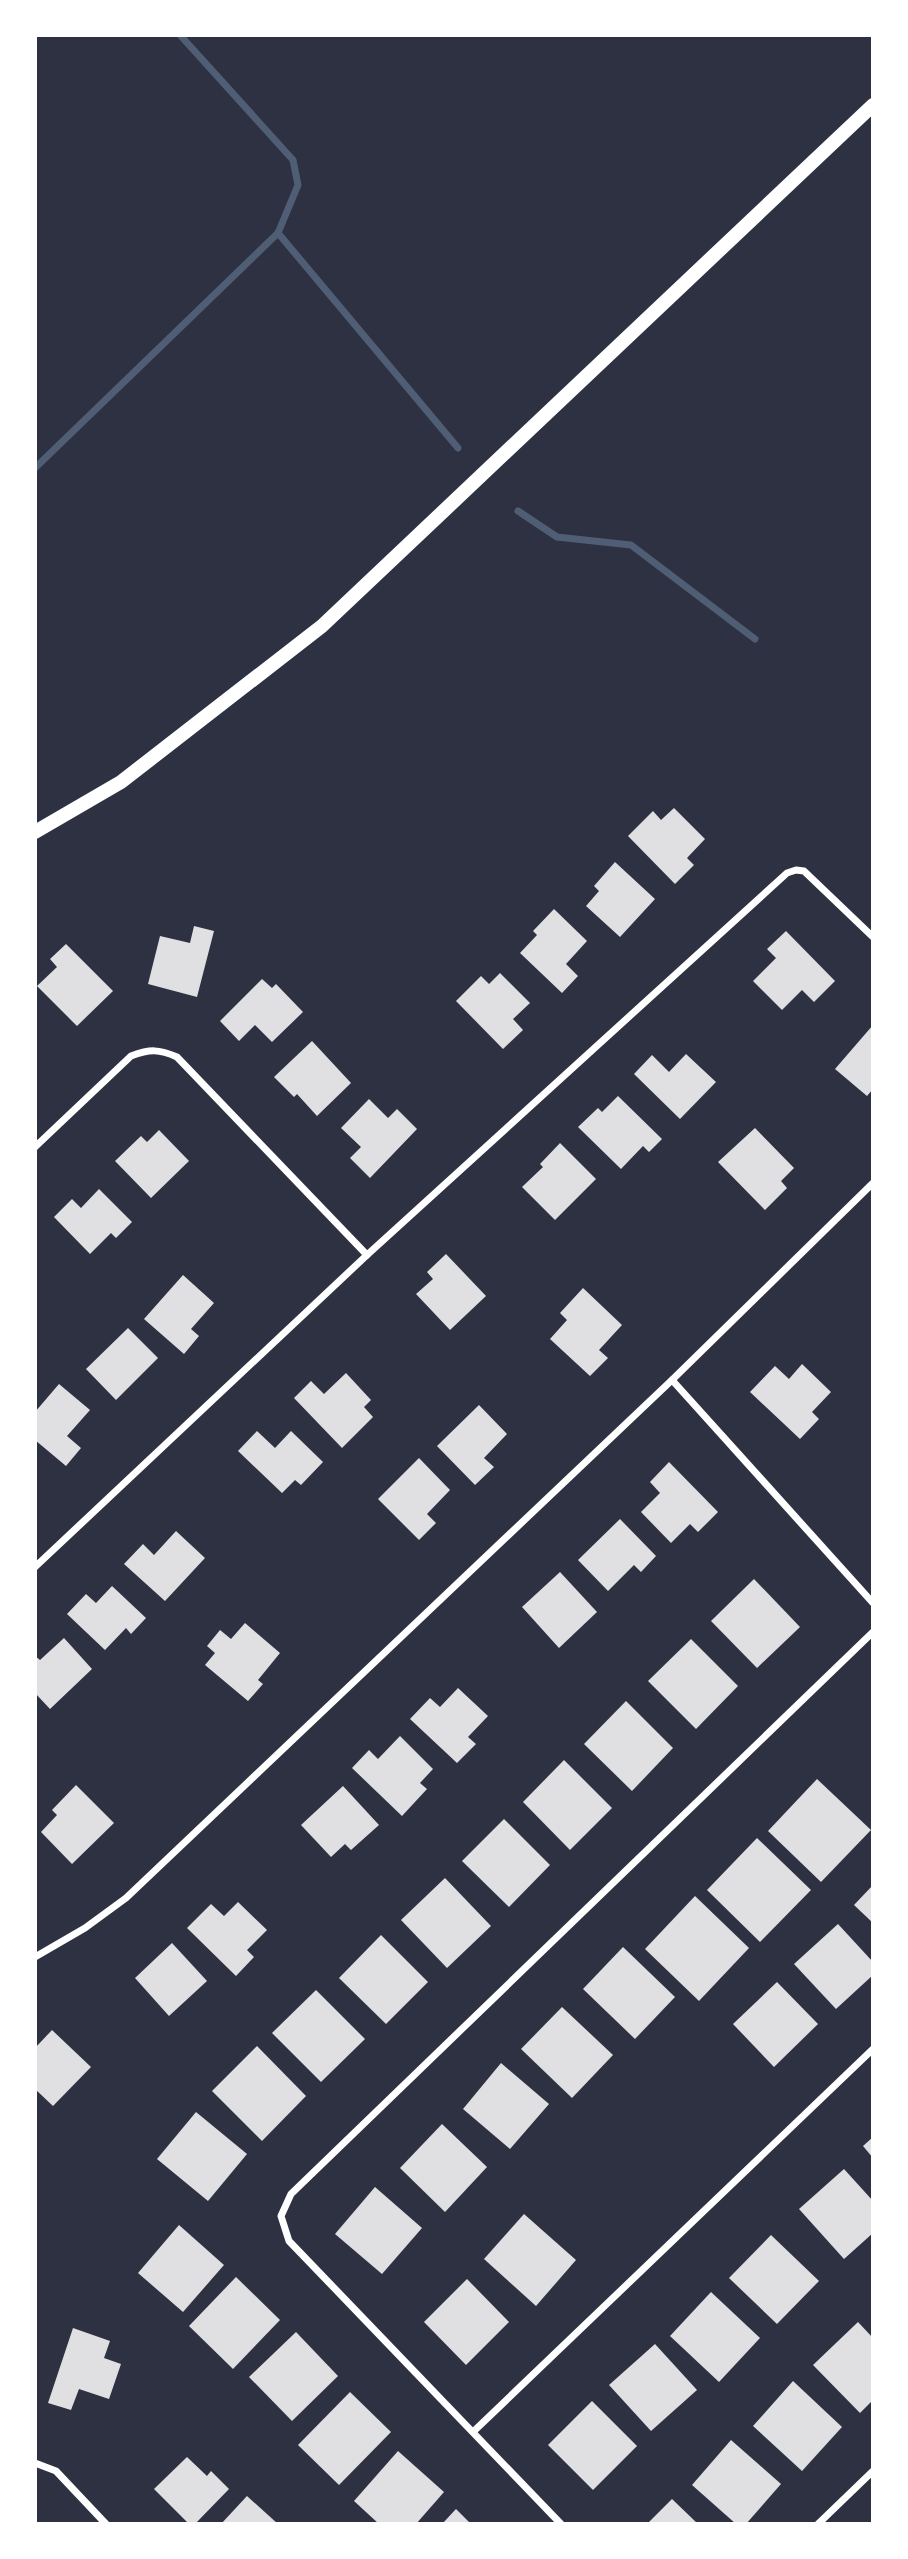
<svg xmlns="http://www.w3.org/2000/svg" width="908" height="2559" viewBox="0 0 908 2559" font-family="'Alegreya Sans',sans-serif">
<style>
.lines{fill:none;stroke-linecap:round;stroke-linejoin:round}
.stream{stroke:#4f5d75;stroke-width:7}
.building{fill:#e0e0e3}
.minor{stroke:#fff;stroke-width:7}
.secondary{stroke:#fff;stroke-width:14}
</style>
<rect width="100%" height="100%" fill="#2d3142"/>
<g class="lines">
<g class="stream">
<polyline points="278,233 458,448"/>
<polyline points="35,468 278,233 298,185 293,160 180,35"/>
<polyline points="518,511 557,537 631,545 755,639"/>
</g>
</g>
<g class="building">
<polygon points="674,808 705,839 687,858 694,865 675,884 628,836 653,811 661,820"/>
<polygon points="615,862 655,899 620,937 586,906 599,891 594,886"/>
<polygon points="554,909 587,941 566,964 578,976 562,993 520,953 537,935 533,931"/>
<polygon points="194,926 214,931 197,997 148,984 160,936 190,943"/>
<polygon points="786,931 835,981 814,1002 802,990 782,1010 753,981 776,958 767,949"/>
<polygon points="66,944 113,991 77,1026 37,986 57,967 50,959"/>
<polygon points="500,973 530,1003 513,1019 523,1030 503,1049 456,1001 481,976 489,984"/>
<polygon points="262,979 272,988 276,984 303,1012 272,1042 255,1025 239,1041 220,1021"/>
<polygon points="873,1025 873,1089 867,1096 835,1069"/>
<polygon points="312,1041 351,1083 317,1116 297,1094 294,1097 274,1077"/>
<polygon points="686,1054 716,1082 680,1119 634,1074 652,1055 669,1072"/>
<polygon points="618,1096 662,1139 649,1152 643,1146 621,1169 578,1127 598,1108 602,1112"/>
<polygon points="369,1099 388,1118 397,1109 417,1129 370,1178 350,1158 361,1147 341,1128"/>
<polygon points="755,1128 794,1168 781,1181 787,1188 765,1210 718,1162"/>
<polygon points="159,1130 189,1161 151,1198 115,1161 141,1136 147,1142"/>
<polygon points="560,1143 596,1179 555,1220 522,1187 543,1167 540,1164"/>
<polygon points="99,1189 132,1222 116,1238 111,1233 90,1254 54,1217 72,1199 81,1208"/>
<polygon points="446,1254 486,1296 450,1330 416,1294 433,1279 427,1272"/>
<polygon points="183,1275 214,1303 191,1329 199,1336 184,1354 144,1319"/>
<polygon points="583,1288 622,1325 599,1350 608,1358 590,1376 550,1339 567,1320 560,1313"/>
<polygon points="128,1328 158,1358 116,1400 86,1369"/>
<polygon points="802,1364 831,1392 812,1412 819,1419 800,1439 750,1392 775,1366 789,1379"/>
<polygon points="346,1373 371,1400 364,1407 373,1417 342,1448 294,1398 311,1381 324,1394"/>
<polygon points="59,1384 90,1410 67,1436 81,1448 66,1466 35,1440 35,1412"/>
<polygon points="479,1405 507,1434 484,1458 494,1467 475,1485 437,1446"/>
<polygon points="257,1431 275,1448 291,1431 323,1462 301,1485 295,1480 282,1493 238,1451"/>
<polygon points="419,1458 450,1490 427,1514 436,1523 419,1540 378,1499"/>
<polygon points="669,1462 718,1512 698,1532 690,1524 671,1543 641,1512 660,1493 650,1482"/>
<polygon points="620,1519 656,1556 641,1572 634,1565 608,1591 578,1560"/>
<polygon points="176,1531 205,1558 165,1601 124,1564 143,1544 154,1555"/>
<polygon points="560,1572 597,1612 559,1648 522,1607"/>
<polygon points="754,1579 800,1627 757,1668 711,1621"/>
<polygon points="112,1586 146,1618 131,1634 126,1628 105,1650 67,1614 86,1594 96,1603"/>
<polygon points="245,1623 280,1653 258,1680 263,1684 248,1701 205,1665 215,1653 207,1646 220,1630 231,1639"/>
<polygon points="64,1638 92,1669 50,1709 35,1693 35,1656 40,1660"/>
<polygon points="691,1639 738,1686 696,1729 648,1681"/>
<polygon points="458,1688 488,1716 468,1737 476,1744 457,1763 410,1719 430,1698 440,1707"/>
<polygon points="626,1701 673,1748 632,1791 584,1744"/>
<polygon points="400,1736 433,1769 420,1783 427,1789 402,1816 352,1768 369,1750 378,1759"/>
<polygon points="564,1760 612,1808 570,1850 523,1802"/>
<polygon points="817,1779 871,1830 821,1882 768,1831"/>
<polygon points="76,1785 114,1823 72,1864 41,1832 57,1815 52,1810"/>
<polygon points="343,1786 379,1825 351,1850 345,1844 331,1857 301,1825"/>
<polygon points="504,1819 550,1865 509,1907 462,1861"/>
<polygon points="757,1838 811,1890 760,1942 707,1890"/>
<polygon points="445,1878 491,1926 447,1968 401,1920"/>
<polygon points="873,1885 873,1923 854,1905"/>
<polygon points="695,1896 749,1948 699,2001 645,1949"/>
<polygon points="238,1902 267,1930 247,1950 254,1957 236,1976 187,1928 211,1904 224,1916"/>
<polygon points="838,1924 873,1962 873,1975 836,2009 794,1964"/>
<polygon points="381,1935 428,1982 386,2024 339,1978"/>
<polygon points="172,1943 207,1981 169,2016 135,1978"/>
<polygon points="623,1947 675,1997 635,2039 583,1989"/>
<polygon points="777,1982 818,2024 774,2067 733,2024"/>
<polygon points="316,1990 365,2039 321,2082 272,2033"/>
<polygon points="562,2007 613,2055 572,2098 521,2049"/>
<polygon points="52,2030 91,2067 53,2106 35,2089 35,2048"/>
<polygon points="257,2046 306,2096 262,2141 212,2091"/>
<polygon points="501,2063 549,2104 510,2149 463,2109"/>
<polygon points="196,2112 247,2154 208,2201 157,2159"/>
<polygon points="442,2124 487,2167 445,2212 400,2168"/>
<polygon points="873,2137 873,2158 863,2146"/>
<polygon points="844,2169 873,2201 873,2233 844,2259 799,2209"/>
<polygon points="375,2187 422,2228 382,2274 335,2234"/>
<polygon points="524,2214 576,2260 536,2306 484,2259"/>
<polygon points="179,2225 224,2265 183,2312 138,2273"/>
<polygon points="771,2235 819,2281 777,2324 729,2278"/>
<polygon points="236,2277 280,2320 233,2369 189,2326"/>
<polygon points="467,2279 509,2322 466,2365 424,2322"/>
<polygon points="711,2292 760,2338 719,2382 670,2336"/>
<polygon points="858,2322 873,2338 873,2400 860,2413 813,2365"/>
<polygon points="73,2328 110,2341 104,2358 121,2364 109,2399 79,2389 71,2410 48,2403"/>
<polygon points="296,2332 338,2376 292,2421 249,2377"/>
<polygon points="655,2344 697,2390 651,2431 609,2385"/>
<polygon points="793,2381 842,2427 802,2471 753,2426"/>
<polygon points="350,2392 391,2432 339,2485 298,2445"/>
<polygon points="592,2401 637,2446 593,2490 548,2445"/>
<polygon points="731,2440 781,2484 746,2524 736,2524 692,2485"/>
<polygon points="398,2451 444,2492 416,2524 379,2524 354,2501"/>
<polygon points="187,2457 207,2476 211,2471 229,2489 195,2524 189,2524 154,2489"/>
<polygon points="247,2496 278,2524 221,2524"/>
<polygon points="672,2499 698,2524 647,2524"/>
<polygon points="456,2509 471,2524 442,2524"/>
</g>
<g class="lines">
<g class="minor">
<path d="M35 1147 131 1056C150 1049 159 1049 177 1057L367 1255"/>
<polyline points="672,1380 873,1603"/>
<polyline points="35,1567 367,1255 787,873 796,870 804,871 873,937"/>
<polyline points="35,1957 85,1928 126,1898 672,1380 873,1183"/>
<polyline points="474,2431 873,2049"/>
<polyline points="35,2463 56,2471 106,2524"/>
<polyline points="561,2524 289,2241 281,2216 291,2194 873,1632"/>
<polyline points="818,2524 873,2471"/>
</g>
<polyline class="secondary" points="35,832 121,782 322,626 873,105"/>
</g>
<rect width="908" height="2559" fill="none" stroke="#ffffff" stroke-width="74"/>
</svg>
